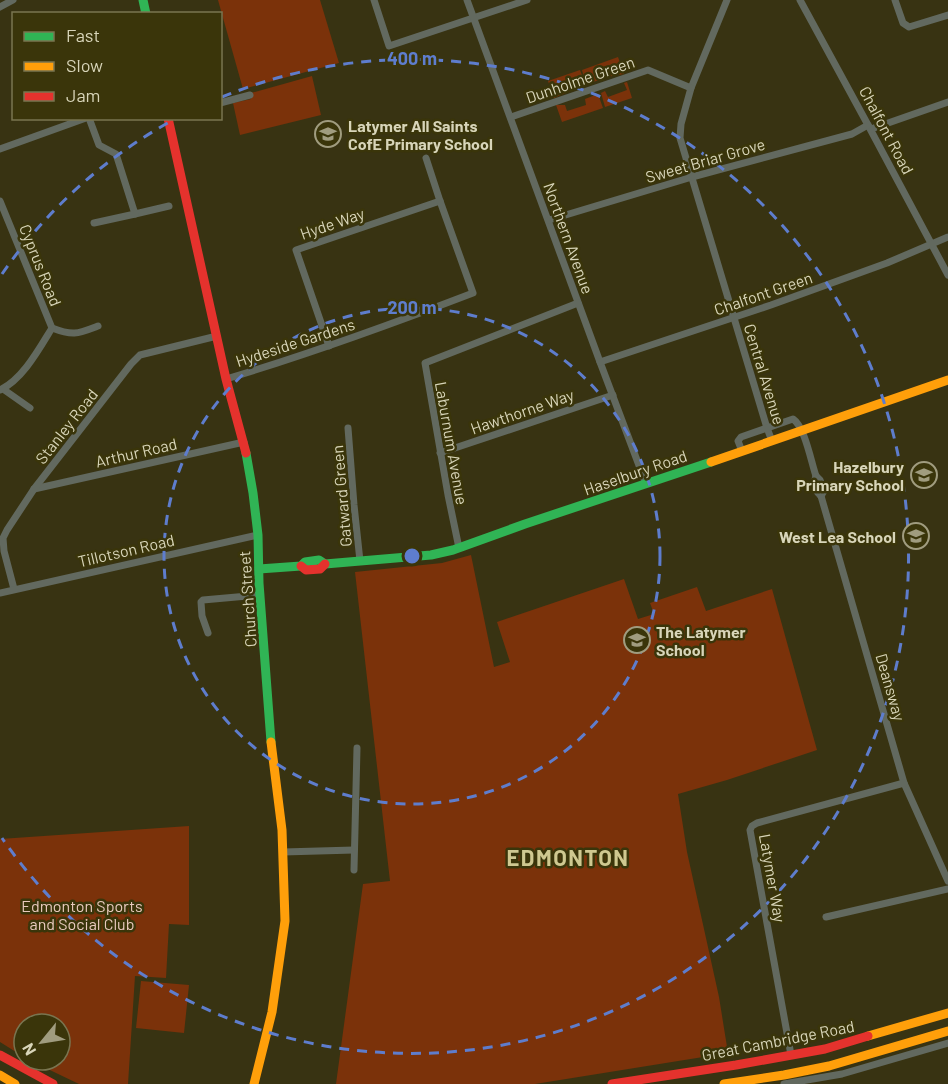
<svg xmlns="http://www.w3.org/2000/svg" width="948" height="1084" viewBox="0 0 948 1084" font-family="Barlow,sans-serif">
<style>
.green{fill:#7b320a}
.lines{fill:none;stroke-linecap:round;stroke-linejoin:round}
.street{stroke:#62695f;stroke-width:7}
.fast{stroke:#30b455;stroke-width:9}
.slow{stroke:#ff9f0a;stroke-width:9}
.jam{stroke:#e5322d;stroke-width:9}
.ring{fill:none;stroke:#5e7dcd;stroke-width:3;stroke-dasharray:10 8}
.labels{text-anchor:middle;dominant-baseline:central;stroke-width:5;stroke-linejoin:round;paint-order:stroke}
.street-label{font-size:16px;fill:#d8d5b9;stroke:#3a350a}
.poi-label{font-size:16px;font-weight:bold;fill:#d8d5b9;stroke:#3a350a;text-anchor:start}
.park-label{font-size:16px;fill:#e9cabe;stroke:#3a350a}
.district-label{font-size:22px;font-weight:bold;letter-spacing:1.5px;fill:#cfc890;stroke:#3a350a}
.centre{fill:#5e7dcd;stroke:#3a350a;stroke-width:3}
.ring-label{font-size:18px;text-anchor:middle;font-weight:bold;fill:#5e7dcd;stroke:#3a350a;stroke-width:5;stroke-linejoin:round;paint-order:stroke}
</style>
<rect width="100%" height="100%" fill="#383312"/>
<g class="green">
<polygon points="218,0 320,0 339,63 243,89"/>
<polygon points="618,57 624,74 612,76 593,82 591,76 584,78 582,70"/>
<polygon points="580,70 583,78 575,81 577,88 554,98 548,81"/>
<polygon points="312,76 321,115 240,135 233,103 251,99 251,93"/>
<polygon points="627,82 632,98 605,107 601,93 605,91 608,97 627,90 624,83"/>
<polygon points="598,94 603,108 562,122 556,105 565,105 567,111 586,105 585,99"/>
<polygon points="471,555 494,667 510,662 497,622 624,579 638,619 654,614 650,603 697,587 706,611 772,589 817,750 727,780 678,794 687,852 719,997 728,1053 535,1084 336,1084 363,884 390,881 355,572 442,563"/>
<polygon points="189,826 189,925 169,924 166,978 135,976 128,1084 79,1084 29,1060 60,1060 60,1024 24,1024 24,1057 0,1042 0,839"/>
<polygon points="141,981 189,985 184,1033 136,1028"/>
</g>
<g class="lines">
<g class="street">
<polyline points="374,0 389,46 527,0"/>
<polyline points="467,0 600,362 646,484"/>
<polyline points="727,0 691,88 681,124 680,138 767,428 772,441"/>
<polyline points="800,0 868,125 948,275"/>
<polyline points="895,0 903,23 909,27 948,15"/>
<polyline points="0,7 13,0"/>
<polyline points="220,103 250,95"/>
<polyline points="511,117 648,70 691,88"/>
<polyline points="89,118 99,145 116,154 135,214 169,206"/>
<polyline points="871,129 948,102"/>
<polyline points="0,149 86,118"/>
<path d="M0 201 52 328C73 336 77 334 98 326"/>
<polyline points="549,220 692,177 852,134 868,125"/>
<polyline points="94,223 135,214"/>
<polyline points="329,346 296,250 440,201"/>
<polyline points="600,362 771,305 887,263 948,237"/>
<path d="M226 379C310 354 392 324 473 293L440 201 426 158"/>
<polyline points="3,389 30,408"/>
<path d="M0 390C23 379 39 349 52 328"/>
<polyline points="348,428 354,505 360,561"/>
<path d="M742 451 738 441 741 437 793 419C805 427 811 462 816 476 813 484 815 491 821 496L904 783 948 881"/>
<polyline points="440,453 613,395"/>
<polyline points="816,476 820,480 824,491 821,496"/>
<polyline points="34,489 244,442"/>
<polyline points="459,548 448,495 425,363 578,303"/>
<polyline points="14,589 4,551 3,538 7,530 34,489 131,364 140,355 217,336"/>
<polyline points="0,593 258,535"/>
<polyline points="208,633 202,616 201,602 203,600 260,595"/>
<polyline points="283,852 354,850"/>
<polyline points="354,870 357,748"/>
<polyline points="826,917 948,889"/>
<polyline points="791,1055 750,830 752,826 757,823 904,783"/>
<polyline points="784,1084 842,1074 948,1043"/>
</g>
<g class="fast">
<polyline points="143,0 146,14"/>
<polyline points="246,453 253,493 258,535 259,583 271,742"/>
<polyline points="259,569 301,566 305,562 319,560 325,564 431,555 453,550 525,524 711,462"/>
</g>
<g class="slow">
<polyline points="711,462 948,380"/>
<polyline points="868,1036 948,1013"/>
<polyline points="0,1075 15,1084"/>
<polyline points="254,1084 272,1012 285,921 282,830 271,742"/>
<polyline points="724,1084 784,1075 829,1066 948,1031"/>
</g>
<g class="jam">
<polyline points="168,118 226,379 246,453"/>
<polyline points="301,566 306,570 320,569 325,564"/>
<polyline points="0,1055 53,1084"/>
<polyline points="612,1084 736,1065 825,1049 868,1036"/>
</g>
</g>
<g class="ring">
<circle cx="412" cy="556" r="248"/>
<path d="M2 274A497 497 0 0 1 175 119M222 97A497 497 0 1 1 2 838"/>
</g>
<defs>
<symbol id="school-ring" viewBox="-11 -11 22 22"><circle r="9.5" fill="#3a350a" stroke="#a09c7f" stroke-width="1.5"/><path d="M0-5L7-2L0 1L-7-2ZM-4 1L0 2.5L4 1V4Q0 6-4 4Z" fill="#a09c7f"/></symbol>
</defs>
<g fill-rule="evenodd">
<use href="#school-ring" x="313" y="119" width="30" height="30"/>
<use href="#school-ring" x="909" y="460" width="30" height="30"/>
<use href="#school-ring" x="901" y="521" width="30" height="30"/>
<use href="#school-ring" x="622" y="625" width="30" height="30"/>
</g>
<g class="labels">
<g class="street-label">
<text transform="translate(580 79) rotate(-19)">Dunholme Green</text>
<text transform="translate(887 130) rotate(62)">Chalfont Road</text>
<text transform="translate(705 160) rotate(-16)">Sweet Briar Grove</text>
<text transform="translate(332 223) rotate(-19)">Hyde Way</text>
<text transform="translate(569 238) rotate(70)">Northern Avenue</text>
<text transform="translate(41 265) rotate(68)">Cyprus Road</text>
<text transform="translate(763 293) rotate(-19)">Chalfont Green</text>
<text transform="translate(295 342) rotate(-18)">Hydeside Gardens</text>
<text transform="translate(765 374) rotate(73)">Central Avenue</text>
<text transform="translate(522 411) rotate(-19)">Hawthorne Way</text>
<text transform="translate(66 426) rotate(-52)">Stanley Road</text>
<text transform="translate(452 443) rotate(80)">Laburnum Avenue</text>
<text transform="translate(136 452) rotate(-13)">Arthur Road</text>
<text transform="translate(635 472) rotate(-19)">Haselbury Road</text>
<text transform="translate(341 496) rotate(-95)">Gatward Green</text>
<text transform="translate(126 550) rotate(-13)">Tillotson Road</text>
<text transform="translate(247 599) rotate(-94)">Church Street</text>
<text transform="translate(891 687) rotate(74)">Deansway</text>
<text transform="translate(773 878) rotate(80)">Latymer Way</text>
<text transform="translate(778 1040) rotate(-11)">Great Cambridge Road</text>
</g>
<g class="poi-label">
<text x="348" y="125">Latymer All Saints<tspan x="348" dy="18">CofE Primary School</tspan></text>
<text x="904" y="466" text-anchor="end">Hazelbury<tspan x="904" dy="18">Primary School</tspan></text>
<text x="896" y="536" text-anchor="end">West Lea School</text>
<text x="656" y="631">The Latymer<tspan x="656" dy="18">School</tspan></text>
</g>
<g class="park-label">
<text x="82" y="905">Edmonton Sports<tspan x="82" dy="18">and Social Club</tspan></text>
</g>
<g class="district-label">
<text x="568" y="857">EDMONTON</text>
</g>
</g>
<circle cx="412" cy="556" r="9" class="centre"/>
<g class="ring-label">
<text x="412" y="65">400 m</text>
<text x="412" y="314">200 m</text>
</g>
<rect x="12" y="12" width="210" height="108" fill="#3a350a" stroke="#797550" stroke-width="1.5"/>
<rect x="24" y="32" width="30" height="9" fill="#30b455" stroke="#797550" stroke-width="1.5"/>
<text x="66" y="42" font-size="18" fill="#d8d5b9">Fast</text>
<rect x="24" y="62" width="30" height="9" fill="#ff9f0a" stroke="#797550" stroke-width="1.5"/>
<text x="66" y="72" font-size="18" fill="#d8d5b9">Slow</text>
<rect x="24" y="92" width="30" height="9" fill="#e5322d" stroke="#797550" stroke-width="1.5"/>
<text x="66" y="102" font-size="18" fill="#d8d5b9">Jam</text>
<g transform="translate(42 1042) rotate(240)"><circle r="28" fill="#3a350a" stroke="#797550" stroke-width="1.5"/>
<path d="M0-4.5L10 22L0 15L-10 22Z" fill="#a09c7f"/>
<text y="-9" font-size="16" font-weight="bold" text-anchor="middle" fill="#d8d5b9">N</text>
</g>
</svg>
